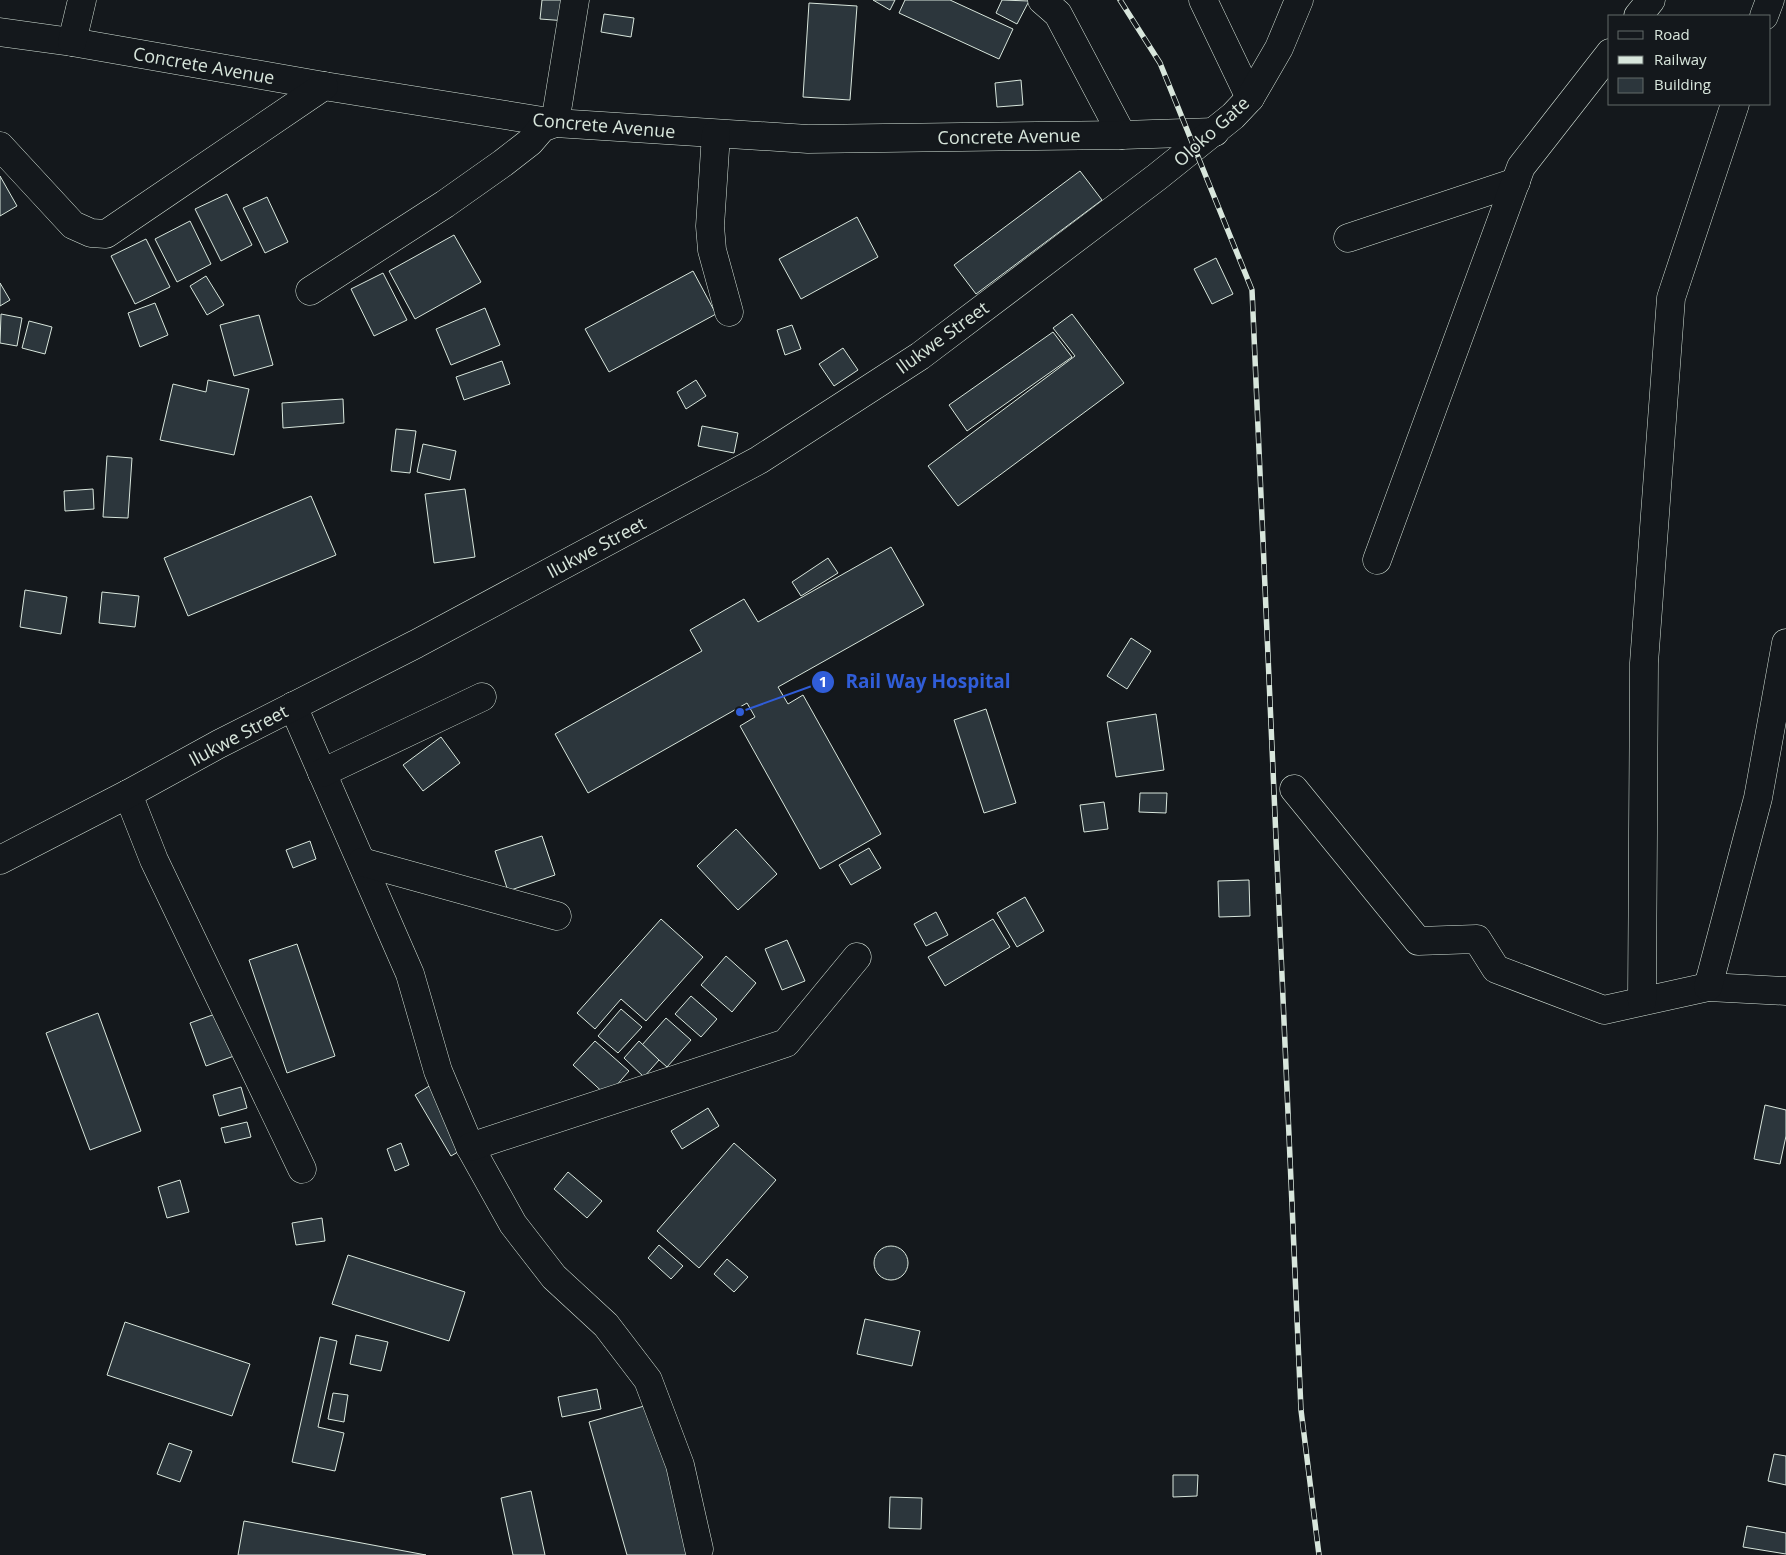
<svg xmlns="http://www.w3.org/2000/svg" width="1786" height="1555" viewBox="0 0 1786 1555" font-family="'Open Sans',sans-serif">
<style>
.building{fill:#2c363c;stroke:#d8e6dc}
.lines{fill:none;stroke-linecap:round;stroke-linejoin:round}
.street-casing{stroke:#d8e6dc;stroke-width:29}
.street{stroke:#14181c;stroke-width:28}
.rail-casing{stroke:#d8e6dc;stroke-width:5.5}
.rail{stroke:#14181c;stroke-width:4;stroke-dasharray:11;stroke-linecap:butt}
.labels{text-anchor:middle;dominant-baseline:central;stroke-width:4;stroke-linejoin:round;paint-order:stroke}
.street-label{font-size:18px;fill:#d8e6dc;stroke:#14181c}
.leader{fill:none;stroke:#305dd8;stroke-width:2}
.callout-dot{fill:#305dd8;stroke:#14181c;stroke-width:2}
.mark-label{font-size:15px;text-anchor:middle;font-weight:bold;fill:#fff}
.callout-label{font-size:19px;text-anchor:middle;font-weight:bold;fill:#305dd8;stroke:#14181c;stroke-width:4;stroke-linejoin:round;paint-order:stroke}
</style>
<rect width="100%" height="100%" fill="#14181c"/>
<g class="building">
<polygon points="542,0 569,0 567,21 540,19"/>
<polygon points="873,0 895,0 890,10"/>
<polygon points="905,0 950,0 1013,29 999,59 899,13"/>
<polygon points="1002,0 1029,1 1017,24 996,13"/>
<polygon points="809,3 857,6 850,100 803,97"/>
<polygon points="604,14 634,18 631,37 601,32"/>
<polygon points="1021,80 1023,105 997,107 995,83"/>
<polygon points="1080,171 1102,200 976,294 954,265"/>
<polygon points="0,176 17,206 0,216"/>
<polygon points="227,194 252,245 221,261 195,209"/>
<polygon points="267,197 288,242 265,253 243,208"/>
<polygon points="857,217 878,257 801,299 779,259"/>
<polygon points="190,221 211,264 177,282 155,239"/>
<polygon points="454,235 481,282 415,319 389,271"/>
<polygon points="146,239 170,287 135,304 111,256"/>
<polygon points="1216,258 1233,294 1212,304 1194,269"/>
<polygon points="693,271 716,314 609,372 585,329"/>
<polygon points="383,273 407,320 374,336 351,289"/>
<polygon points="206,276 224,305 207,315 190,286"/>
<polygon points="0,283 10,300 0,306"/>
<polygon points="155,303 168,335 140,347 128,313"/>
<polygon points="485,308 500,345 451,365 436,329"/>
<polygon points="1,314 22,318 17,346 0,343"/>
<polygon points="1072,314 1124,383 958,506 928,466 1075,356 1053,328"/>
<polygon points="259,315 273,365 234,376 220,325"/>
<polygon points="29,321 52,327 45,354 22,348"/>
<polygon points="792,325 801,349 785,355 777,330"/>
<polygon points="1053,332 1072,357 967,431 949,405"/>
<polygon points="843,348 858,370 834,386 819,364"/>
<polygon points="502,361 510,384 464,400 456,377"/>
<polygon points="208,380 249,389 234,455 160,440 173,384 206,392"/>
<polygon points="696,380 706,396 686,409 677,392"/>
<polygon points="343,399 344,423 283,428 282,403"/>
<polygon points="702,426 738,433 734,453 698,446"/>
<polygon points="396,429 416,431 410,473 391,471"/>
<polygon points="423,444 456,451 450,480 417,472"/>
<polygon points="107,456 132,458 128,518 103,517"/>
<polygon points="93,489 94,509 65,511 64,491"/>
<polygon points="465,489 475,557 434,563 425,494"/>
<polygon points="311,496 336,555 188,616 164,558"/>
<polygon points="891,547 924,605 778,687 788,704 803,695 881,834 820,869 740,726 755,717 747,703 588,793 555,734 702,651 690,630 744,599 758,622"/>
<polygon points="828,558 838,573 801,596 792,582"/>
<polygon points="25,590 67,597 61,634 20,627"/>
<polygon points="102,592 139,596 135,627 99,623"/>
<polygon points="1131,638 1151,651 1127,689 1107,676"/>
<polygon points="986,709 1016,803 984,813 954,720"/>
<polygon points="1156,714 1164,770 1116,777 1107,722"/>
<polygon points="441,737 460,763 423,791 403,765"/>
<polygon points="1140,793 1167,793 1166,813 1139,812"/>
<polygon points="1104,802 1108,829 1084,832 1080,805"/>
<polygon points="736,829 777,874 738,910 697,866"/>
<polygon points="542,836 555,875 508,891 495,851"/>
<polygon points="310,841 316,859 293,868 286,850"/>
<polygon points="869,848 881,868 851,885 839,865"/>
<polygon points="1249,880 1250,916 1219,917 1218,881"/>
<polygon points="1025,897 1044,931 1017,947 997,913"/>
<polygon points="936,912 948,935 926,946 914,924"/>
<polygon points="661,919 703,957 646,1021 621,999 595,1029 577,1013"/>
<polygon points="993,919 1010,947 945,986 928,957"/>
<polygon points="787,940 805,981 782,990 765,949"/>
<polygon points="297,944 335,1056 287,1073 249,960"/>
<polygon points="726,956 756,983 732,1012 701,985"/>
<polygon points="691,996 717,1019 701,1037 675,1014"/>
<polygon points="621,1009 642,1027 618,1053 598,1036"/>
<polygon points="98,1013 141,1131 90,1150 46,1033"/>
<polygon points="218,1013 234,1056 206,1066 190,1023"/>
<polygon points="666,1018 691,1040 667,1067 642,1045"/>
<polygon points="595,1041 629,1071 607,1096 573,1065"/>
<polygon points="639,1041 659,1060 644,1077 624,1058"/>
<polygon points="434,1083 470,1145 451,1156 415,1095"/>
<polygon points="241,1087 247,1108 219,1116 213,1095"/>
<polygon points="1765,1105 1786,1110 1786,1136 1780,1164 1754,1159"/>
<polygon points="708,1108 719,1126 682,1149 671,1131"/>
<polygon points="247,1122 251,1137 225,1143 221,1128"/>
<polygon points="401,1143 409,1165 395,1171 387,1149"/>
<polygon points="734,1143 776,1180 699,1268 657,1231"/>
<polygon points="568,1172 602,1201 587,1218 554,1189"/>
<polygon points="180,1180 189,1212 167,1218 158,1187"/>
<polygon points="322,1218 325,1241 296,1245 292,1223"/>
<polygon points="659,1245 683,1266 671,1279 648,1258"/>
<circle cx="891" cy="1263" r="17"/>
<polygon points="348,1255 465,1292 449,1341 332,1304"/>
<polygon points="727,1259 748,1277 734,1292 714,1274"/>
<polygon points="865,1319 920,1331 912,1366 857,1354"/>
<polygon points="125,1322 250,1364 232,1416 107,1375"/>
<polygon points="356,1335 388,1342 381,1371 350,1364"/>
<polygon points="320,1337 337,1341 318,1427 344,1433 335,1471 292,1462"/>
<polygon points="597,1389 601,1409 562,1417 558,1397"/>
<polygon points="333,1393 348,1395 344,1422 328,1419"/>
<polygon points="651,1404 695,1555 627,1555 589,1422"/>
<polygon points="169,1443 192,1451 180,1482 157,1474"/>
<polygon points="1774,1454 1786,1456 1786,1485 1768,1481"/>
<polygon points="1173,1475 1198,1475 1197,1496 1173,1497"/>
<polygon points="531,1491 545,1555 513,1555 501,1498"/>
<polygon points="890,1497 922,1498 921,1529 889,1528"/>
<polygon points="244,1521 426,1555 238,1555"/>
<polygon points="1747,1526 1786,1533 1786,1554 1743,1547"/>
</g>
<g class="lines">
<defs>
<g id="street">
<polyline points="1042,0 1058,14 1122,135"/>
<polyline points="1203,0 1250,98"/>
<polyline points="1638,16 1651,0"/>
<polyline points="1764,16 1770,0"/>
<polyline points="0,32 72,42 324,86 555,123 808,139 1122,135 1215,132"/>
<polyline points="72,42 82,0"/>
<polyline points="716,134 710,226 712,250 729,312"/>
<polyline points="0,146 73,225 91,233 106,234 324,86"/>
<polyline points="1348,238 1516,182"/>
<polyline points="310,291 445,204 503,163 530,142 542,128 555,123 575,0"/>
<polyline points="1377,560 1521,167 1610,53"/>
<polyline points="293,706 410,974 438,1071 470,1147 513,1224 554,1277 606,1325 648,1380 680,1465 699,1549"/>
<polyline points="322,773 482,697"/>
<polyline points="1294,789 1418,941 1477,939 1496,969 1604,1010 1708,987 1786,991"/>
<polyline points="128,794 154,860 302,1169"/>
<polyline points="0,860 128,794 219,744 416,644 759,460 920,356 1157,177 1233,116 1250,98 1279,48 1299,0"/>
<polyline points="362,862 557,916"/>
<polyline points="1708,987 1758,798 1786,643"/>
<polyline points="1642,1001 1644,663 1671,298 1735,104"/>
<polyline points="470,1147 786,1043 857,957"/>
</g>
</defs>
<use href="#street" class="street-casing"/>
<use href="#street" class="street"/>
<defs>
<polyline id="rail" points="1120,0 1160,63 1252,290 1301,1410 1319,1555"/>
</defs>
<use href="#rail" class="rail-casing"/>
<use href="#rail" class="rail"/>
</g>
<g class="labels">
<g class="street-label">
<text transform="translate(204 65) rotate(10)">Concrete Avenue</text>
<text transform="translate(604 125) rotate(5)">Concrete Avenue</text>
<text transform="translate(1211 131) rotate(-42)">Oloko Gate</text>
<text transform="translate(1009 136) rotate(-1)">Concrete Avenue</text>
<text transform="translate(942 337) rotate(-36)">Ilukwe Street</text>
<text transform="translate(596 547) rotate(-28)">Ilukwe Street</text>
<text transform="translate(238 735) rotate(-28)">Ilukwe Street</text>
</g>
</g>
<path class="leader" d="M740 712L823 682"/>
<g class="callout-dot">
<circle cx="740" cy="712" r="5"/>
<circle cx="823" cy="682" r="12"/>
</g>
<g class="mark-label">
<text x="823" y="687">1</text>
</g>
<g class="callout-label">
<text x="928" y="688">Rail Way Hospital</text>
</g>
<rect x="1608" y="15" width="162" height="90" fill="#14181c" stroke="#626a69"/>
<rect x="1618" y="31" width="25" height="8" fill="#14181c" stroke="#626a69"/>
<text x="1654" y="40" font-size="15" fill="#d8e6dc">Road</text>
<rect x="1618" y="56" width="25" height="8" fill="#d8e6dc" stroke="#626a69"/>
<text x="1654" y="65" font-size="15" fill="#d8e6dc">Railway</text>
<rect x="1618" y="78" width="25" height="15" fill="#2c363c" stroke="#626a69"/>
<text x="1654" y="90" font-size="15" fill="#d8e6dc">Building</text>
</svg>
